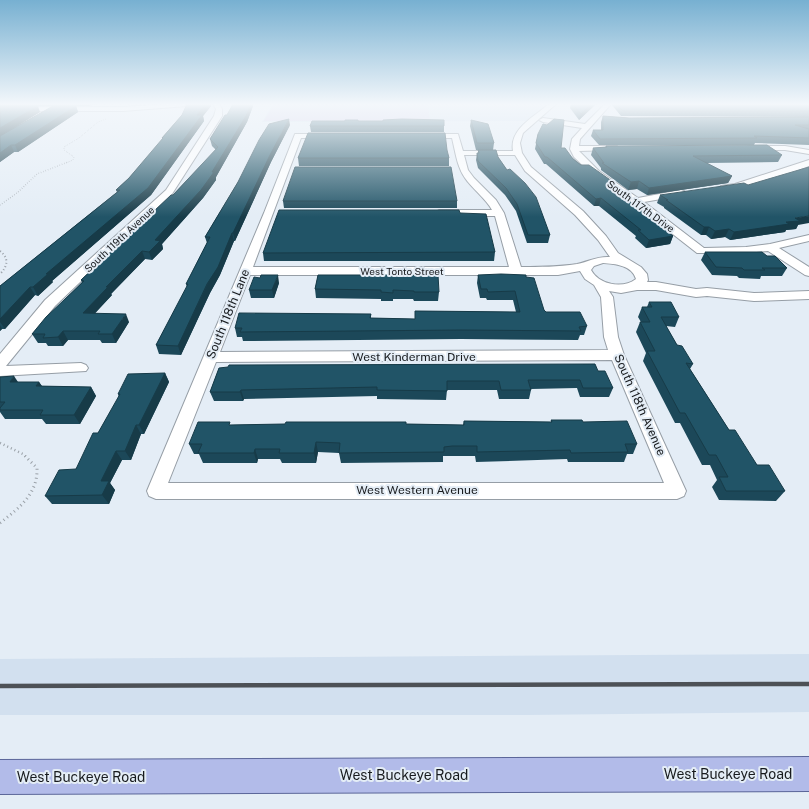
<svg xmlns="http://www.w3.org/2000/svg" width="809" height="809" viewBox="0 0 809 809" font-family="'Public Sans',sans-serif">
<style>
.built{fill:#d2e0ef}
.green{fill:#d3cbe9}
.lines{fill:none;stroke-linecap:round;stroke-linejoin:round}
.minor-casing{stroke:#969ea6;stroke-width:2}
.major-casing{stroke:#5b6699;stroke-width:2}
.path-far4{stroke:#9aa1a8;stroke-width:1;stroke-dasharray:0.5 1.5;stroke-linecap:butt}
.path-far3{stroke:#9aa1a8;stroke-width:1.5;stroke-dasharray:0.5 2;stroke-linecap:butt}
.path-far2{stroke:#9aa1a8;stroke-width:2;stroke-dasharray:1 2.5;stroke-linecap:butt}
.path-far1{stroke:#9aa1a8;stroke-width:2.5;stroke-dasharray:1 3;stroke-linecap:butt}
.path{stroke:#9aa1a8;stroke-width:3;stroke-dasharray:1 3.5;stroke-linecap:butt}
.minor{fill:#fff;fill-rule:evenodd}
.major{fill:#b2bbe9;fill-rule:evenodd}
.rail{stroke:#4d5156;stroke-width:4.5}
.wall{fill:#1c4859}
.shaded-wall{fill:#173b48}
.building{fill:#215467;stroke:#173b48}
.labels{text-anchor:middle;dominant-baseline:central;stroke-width:4;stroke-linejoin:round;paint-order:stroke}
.far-street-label{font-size:10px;fill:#181b1e;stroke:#e4edf6}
.street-label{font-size:12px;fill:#181b1e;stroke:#e4edf6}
.near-street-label{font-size:14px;fill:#181b1e;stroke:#e4edf6}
</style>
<rect width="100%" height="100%" fill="#e4edf6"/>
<g class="built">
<polygon points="273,104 547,104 526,121 262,122"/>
<polygon points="809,654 809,712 528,715 0,715 0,659"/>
</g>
<polygon class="green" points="274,104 428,104 430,121 264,121"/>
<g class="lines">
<defs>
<g id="minor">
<polygon points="167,104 190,104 187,106 123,111 0,111 0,107 123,107"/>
<polygon points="213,104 219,104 222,109 222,116 172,194 55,306 6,366 81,363 86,365 88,368 86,371 0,376 0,354 45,300 166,190 214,116 216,109"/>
<path d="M549 104H556L523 133 520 143 522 153 531 167 583 211 606 236 618 253 641 267 647 274 648 280 647 282H656L696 289 707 288 754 293 809 291V299L754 301 707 296 696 297 656 290H637L621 293 609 291 613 297 618 337 624 355 686 491 684 496 677 499H156L149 496 147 491 264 213 295 134H328L332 136 328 138H301L253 267H509L495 216H439L434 213 439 210H492C486 199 476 192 468 182 457 169 456 154 452 138H425L421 136 425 134H458L463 151H513C509 129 535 116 549 104ZM464 155H515L525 171 575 215 598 240 610 257C597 256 588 262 577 264 558 267 540 267 521 267L504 213 496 200 474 178 468 170ZM603 263C615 264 632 265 636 279 623 289 599 285 591 270L594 266ZM580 271 585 279 594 285 601 297 604 337 608 350 220 352 250 275H558ZM612 360 664 483H168L216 362Z"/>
<polygon points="605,104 611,104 580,139 579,146 617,146 617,150 614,150 579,151 599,171 638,198 681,190 684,191 686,193 684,195 644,202 704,248 746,247 770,244 809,235 809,241 779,248 809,267 809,276 805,275 768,251 746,253 697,253 633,203 593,175 574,157 570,149 572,139 582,128 543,122 539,120 543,118 585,124"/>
<polygon points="748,146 785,146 809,150 809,154 785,150 748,150"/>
<path d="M809 160V166C795 171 728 197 719 188L721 186 735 184Z"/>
</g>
<polygon id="major" points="809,757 809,791 0,794 0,760"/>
</defs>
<use href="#minor" class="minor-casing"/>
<use href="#major" class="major-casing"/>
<polyline class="path-far4" points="66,163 73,160 74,157 64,150 64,147 79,138 98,122 106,119"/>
<polyline class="path-far3" points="0,205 17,193 37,174 68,162"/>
<path class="path-far2" d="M0 251C9 258 8 266 0 274"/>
<polyline class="path-far1" points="0,443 23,454 26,457"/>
<path class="path" d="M0 523C19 508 38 494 37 468L25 456"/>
<use href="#minor" class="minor"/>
<use href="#major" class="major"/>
<polyline class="rail" points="0,686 809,684"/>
</g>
<g class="wall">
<polygon points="0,104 96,104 88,106 0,106"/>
<polygon points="187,104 210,104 211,106 203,116 204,121 151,195 52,281 53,282 38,296 35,295 5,329 2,329 0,331 0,286 117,192 116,190 129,178 163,139 162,138 182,115"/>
<polygon points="233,104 252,104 253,106 247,122 216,177 216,180 203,198 162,244 163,249 152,260 145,259 111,294 112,295 95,313 129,322 116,343 102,343 100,340 68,340 63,346 48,346 46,343 38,343 32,334 82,282 81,280 173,195 216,150 212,146 210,139 227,115"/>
<polygon points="571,104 596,104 579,120 570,108"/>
<polygon points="612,104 809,104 809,117 623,116 621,116 612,105"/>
<polygon points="0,106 40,112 16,127 76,106 78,112 18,152 14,152 0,162"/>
<polygon points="603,116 629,118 809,117 809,145 755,143 754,145 599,145 591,136 593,130 601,130 601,122"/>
<polygon points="471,120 494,143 493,150 476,150 470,126"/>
<polygon points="359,121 444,126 444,132 311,132 310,126"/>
<polygon points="290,125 271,162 235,241 234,241 220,275 210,293 181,355 159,354 156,345 187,287 186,284 207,243 205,237 238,182"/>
<polygon points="538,134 561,148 581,165 616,184 614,190 673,236 670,244 646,248 635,238 636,236 599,206 594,206 546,164 544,164 535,149"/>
<polygon points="606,146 782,155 778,162 706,163 732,176 728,183 647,195 637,189 628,190 601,170 601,168 591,155 593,148 605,147"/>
<polygon points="478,150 498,157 550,235 548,243 527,243 516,211 505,195 478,168 476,160 477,153 478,153"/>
<polygon points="298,158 449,158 449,166 299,166"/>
<polygon points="660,195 798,225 796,229 786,230 785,232 730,240 725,237 711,239 706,235 701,235 664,208 664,207 657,203"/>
<polygon points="283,201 457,201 457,208 284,208"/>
<polygon points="460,213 495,252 494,261 264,261 263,253"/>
<polygon points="705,252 767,256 787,268 782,276 761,276 760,279 739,278 737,276 712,275 701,260"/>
<polygon points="318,275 439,292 438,301 414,301 413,299 393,299 393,301 381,301 381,299 316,298 315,289"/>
<polygon points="478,275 526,277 544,310 546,312 587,326 584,335 580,335 578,340 461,339 243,341 242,337 237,337 235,328 371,314 371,318 415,319 415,311 516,312 513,300 487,300 486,298 480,298 477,283"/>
<polygon points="279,283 274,298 251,298 249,290"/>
<polygon points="649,302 679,317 675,327 666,326 677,345 693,364 690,369 729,430 757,465 785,491 776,501 719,500 712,487 717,480 710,465 702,465 680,423 675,423 643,361 646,353 636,332 640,322 641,322 638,317 642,307 647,307"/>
<polygon points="219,368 598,371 613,388 609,397 580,397 577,388 531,389 531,390 529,399 499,399 497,390 447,390 446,400 377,399 377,396 244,399 243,401 214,401 210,392"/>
<polygon points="165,373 169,382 144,434 141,434 131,460 122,460 110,483 115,490 109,504 52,504 45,496 76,469 98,433 119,397 118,394"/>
<polygon points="0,377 18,382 39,382 42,386 91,387 96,396 80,424 46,424 42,419 5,419 0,412"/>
<polygon points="551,420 583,422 637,444 633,454 627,454 624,462 568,462 567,459 476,462 475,456 443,456 443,462 341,463 339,453 318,452 316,463 282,463 280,459 258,459 257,463 203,463 199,454 194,454 189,444 231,425 406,424 463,425 464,421 551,422"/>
</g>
<g class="shaded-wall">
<polygon points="88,104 96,104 88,106"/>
<polygon points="206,104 210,104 211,106 203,116 204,121 151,195 52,281 53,282 38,296 33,287 46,274 197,115"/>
<polygon points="251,104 252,104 253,106 247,122 216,177 216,180 203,198 162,244 163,249 152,260 149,252 155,240 212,172"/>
<polygon points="591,104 596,104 579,120 581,114"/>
<polygon points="38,106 40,112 0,136 0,128"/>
<polygon points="76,106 78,112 18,152 15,145"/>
<polygon points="289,119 290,125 271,162 235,241 233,233 270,155"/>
<polygon points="11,145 14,152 0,162 0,153"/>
<polygon points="732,176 728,183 647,195 649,188"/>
<polygon points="639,181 637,189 628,190 631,182"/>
<polygon points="616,184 614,191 607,185"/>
<polygon points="601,198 599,206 594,206 596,199"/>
<polygon points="809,216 809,223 798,225 796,229 786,230 785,232 730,240 734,232 786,222 795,218"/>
<polygon points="704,227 709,227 706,235 701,235"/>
<polygon points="729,229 725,237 711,239 715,231"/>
<polygon points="232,233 234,241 220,275 210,293 181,355 178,346"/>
<polygon points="673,236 670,244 646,248 649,240"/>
<polygon points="142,251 145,259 111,294 112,295 87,322 83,313 106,287"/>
<polygon points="278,275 279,283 274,298 272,290"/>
<polygon points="30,287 35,295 5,329 0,322 0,319"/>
<polygon points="126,314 129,322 116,343 112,334"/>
<polygon points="0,325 2,329 0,331"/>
<polygon points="63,331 68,340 63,346 58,337"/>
<polygon points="165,373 169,382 144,434 139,425"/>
<polygon points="14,376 20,385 10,382"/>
<polygon points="39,382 45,391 36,386"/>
<polygon points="91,387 96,396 80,424 74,415"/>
<polygon points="241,390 244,399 243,401 240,392"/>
<polygon points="136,425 141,434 131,460 125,451"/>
<polygon points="316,442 318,452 316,463 314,453"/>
<polygon points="255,449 258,459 257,463 254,453"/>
<polygon points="116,451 122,460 110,483 115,490 109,504 102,495 101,481"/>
</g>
<g class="building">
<polygon points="187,104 206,104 197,115 202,115 148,188 46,274 48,274 33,287 30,287 0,319 0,286 120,190 116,190 129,178 163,138 162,138 182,115"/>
<polygon points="233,104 251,104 246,116 212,172 214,172 201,190 155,240 160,241 149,252 142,251 106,287 108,287 83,313 126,314 112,334 98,334 100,331 63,331 58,337 43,338 45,334 32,334 46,317 84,281 81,280 171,195 173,195 218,147 210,139 225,115 227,115"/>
<polygon points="572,104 591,104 581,114"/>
<polygon points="616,104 809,104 809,111 625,111 622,110"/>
<polygon points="0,106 38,106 0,128"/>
<polygon points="53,106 76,106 15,145 11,145 0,153 0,136"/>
<polygon points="603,116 629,118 809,117 809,125 795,125 809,129 809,138 754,136 757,138 600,139 593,130 603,130"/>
<polygon points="289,119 270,155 233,233 232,233 218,267 207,284 178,346 156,345 188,284 186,284 210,237 205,237 238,182 259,140 269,124"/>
<polygon points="402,119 444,120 444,126 310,126 312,121 345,121 345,120 358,120 358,121 383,121 383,120"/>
<polygon points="554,119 564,120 561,148 565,148 573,159 581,165 589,165 616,184 607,185 644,212 673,236 649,240 638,230 641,230 601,198 596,199 547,157 545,157 536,143 538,134 543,124 547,125"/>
<polygon points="471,120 488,124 494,143 477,143"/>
<polygon points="308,133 445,133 447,150 449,158 298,158"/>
<polygon points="767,145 782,155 693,156 732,176 649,188 639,181 631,182 602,163 604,163 593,148 607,147 606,146"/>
<polygon points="478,150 496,150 498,157 507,170 510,169 525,183 536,197 550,235 528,235 517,204 506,188 478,161 477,153 479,153"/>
<polygon points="295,167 451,167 457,201 283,201"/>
<polygon points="809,167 809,216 795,218 800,221 786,222 789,224 734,232 729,229 715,231 709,227 704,227 666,200 668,200 660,195 744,183 748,185"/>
<polygon points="279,210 459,210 460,213 486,214 495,252 263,253"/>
<polygon points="705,252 762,252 767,256 775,256 787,268 762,268 765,270 744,270 742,268 716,267"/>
<polygon points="501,274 526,275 526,277 534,278 544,310 546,312 580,312 587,326 579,327 581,331 461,330 240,332 242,328 235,328 239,313 371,314 370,318 415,319 415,311 520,312 515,291 488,292 487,289 481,289 478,275"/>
<polygon points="261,275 278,275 272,290 249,290 254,277 260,278"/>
<polygon points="318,275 438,275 439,292 414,292 414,291 393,290 393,293 381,292 381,290 315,289"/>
<polygon points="649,302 671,302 679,317 661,317 677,345 682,346 693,364 686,363 729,430 735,430 757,465 769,465 785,491 726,491 719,477 728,477 716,455 709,455 685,413 680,413 647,351 655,351 640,322 650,322 642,307 652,307"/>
<polygon points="595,364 598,371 605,371 613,388 583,388 580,380 528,380 531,390 501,390 499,381 447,381 447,391 377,390 377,387 241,390 240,392 210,392 219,368 228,367 229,365"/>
<polygon points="165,373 139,425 136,425 125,451 116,451 101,481 109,481 102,495 45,496 59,470 76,469 93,433 98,433 120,394 118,394 128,374"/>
<polygon points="14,376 10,382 39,382 36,386 91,387 74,415 40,415 43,410 0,410 0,408 5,402 0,402 0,377"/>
<polygon points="551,420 582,420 583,422 627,421 637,444 625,444 628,452 571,453 570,450 477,452 477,446 452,446 444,447 444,452 339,453 340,443 316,442 314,453 279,453 280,449 255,449 254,453 198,453 202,444 189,444 198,422 230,422 229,425 285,424 286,422 406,422 406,424 464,425 464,421 552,422"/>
</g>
<linearGradient id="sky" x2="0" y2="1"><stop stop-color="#77b0d1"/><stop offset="0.48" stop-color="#f3f7fb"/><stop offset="1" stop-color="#f3f7fb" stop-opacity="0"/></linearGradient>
<rect width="809" height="217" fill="url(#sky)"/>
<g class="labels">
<g class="far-street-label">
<text transform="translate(641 206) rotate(36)">South 117th Drive</text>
<text transform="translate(119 239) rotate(-43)">South 119th Avenue</text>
<text x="402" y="271">West Tonto Street</text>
</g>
<g class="street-label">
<text transform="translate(228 314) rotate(-68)">South 118th Lane</text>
<text x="414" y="357">West Kinderman Drive</text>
<text transform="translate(640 405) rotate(66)">South 118th Avenue</text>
<text x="417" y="490">West Western Avenue</text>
</g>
<g class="near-street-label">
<text x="728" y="774">West Buckeye Road</text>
<text x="404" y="775">West Buckeye Road</text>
<text x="81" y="777">West Buckeye Road</text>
</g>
</g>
</svg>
